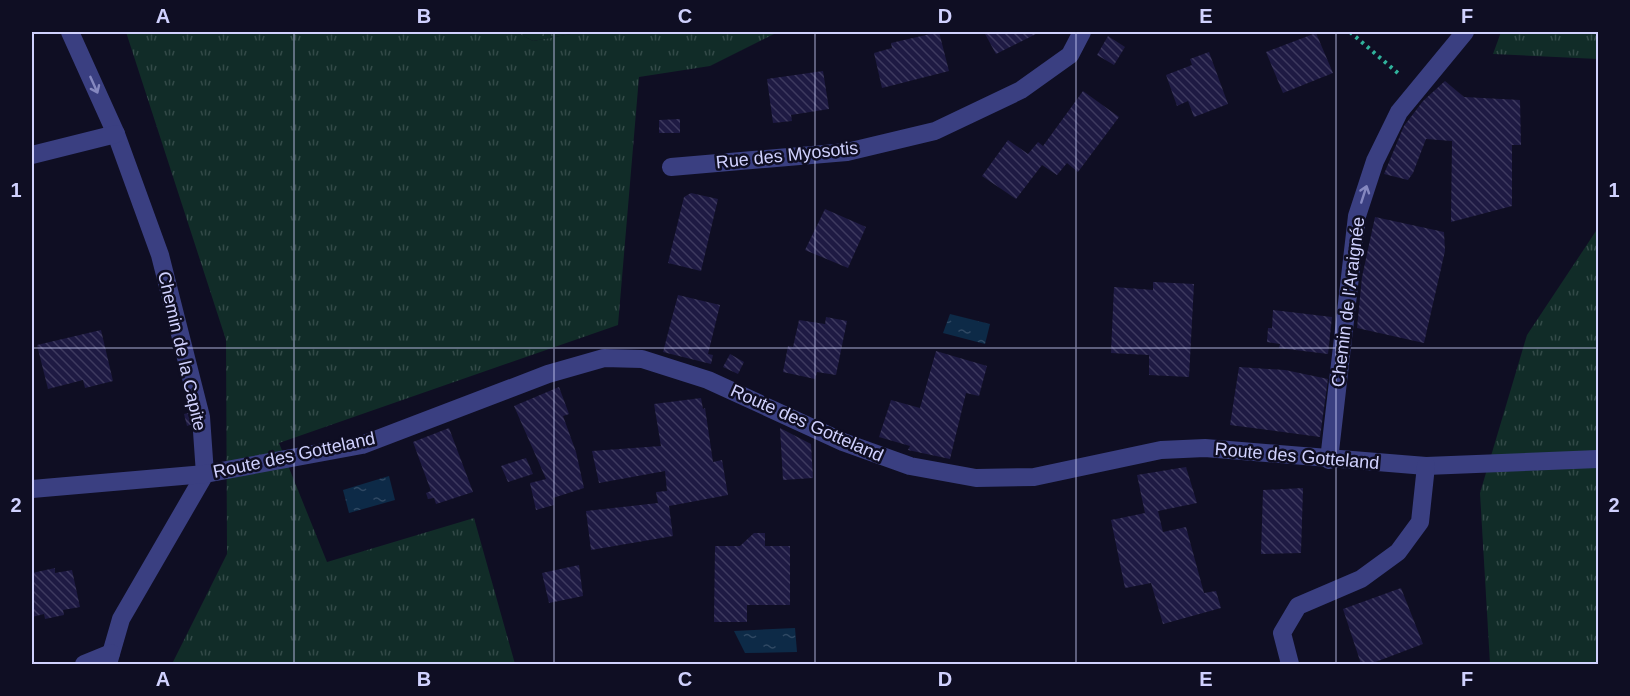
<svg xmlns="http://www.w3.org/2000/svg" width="1630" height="696" viewBox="0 0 1630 696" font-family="Arial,sans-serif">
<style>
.grass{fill:url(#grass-tufts)}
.forest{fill:url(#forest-crowns)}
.water{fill:url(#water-ripples)}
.building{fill:url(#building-back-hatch)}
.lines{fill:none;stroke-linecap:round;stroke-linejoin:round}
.path{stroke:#30b39c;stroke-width:4;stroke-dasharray:3 4.5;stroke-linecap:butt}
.minor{stroke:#3a3f81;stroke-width:18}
.oneway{stroke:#8588c0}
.grid{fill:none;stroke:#d0d1fe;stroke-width:1.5;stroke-opacity:0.55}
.labels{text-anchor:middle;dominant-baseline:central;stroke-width:5;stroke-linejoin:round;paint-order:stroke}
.street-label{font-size:18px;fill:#d0d1fe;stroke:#0f0e23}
.neatline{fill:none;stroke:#d0d1fe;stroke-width:2}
.grid-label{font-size:20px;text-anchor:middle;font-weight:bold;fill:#d0d1fe}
</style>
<defs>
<pattern id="grass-tufts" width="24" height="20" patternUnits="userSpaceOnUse" patternTransform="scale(1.5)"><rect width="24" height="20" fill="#112c28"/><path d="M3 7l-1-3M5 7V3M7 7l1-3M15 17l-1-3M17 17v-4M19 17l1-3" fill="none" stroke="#334a48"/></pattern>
<pattern id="forest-crowns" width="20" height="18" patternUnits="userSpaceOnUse" patternTransform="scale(1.5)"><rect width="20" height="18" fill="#112c28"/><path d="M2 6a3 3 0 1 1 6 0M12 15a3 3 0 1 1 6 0" fill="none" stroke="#334a48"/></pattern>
<pattern id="water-ripples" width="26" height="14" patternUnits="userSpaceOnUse" patternTransform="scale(1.5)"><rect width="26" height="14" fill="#0d2a47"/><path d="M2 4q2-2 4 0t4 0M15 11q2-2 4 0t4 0" fill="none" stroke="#2f4863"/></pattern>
<pattern id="building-back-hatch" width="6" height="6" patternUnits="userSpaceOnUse" patternTransform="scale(1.5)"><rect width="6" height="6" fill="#1e1a43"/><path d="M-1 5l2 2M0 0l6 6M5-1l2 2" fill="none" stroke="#3e3a5f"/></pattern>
</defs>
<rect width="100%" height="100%" fill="#0f0e23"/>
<g class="grass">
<polygon points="126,32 516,32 533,41 582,32 778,32 710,66 639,77 618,325 279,443 327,562 474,518 515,664 172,664 227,554 226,340"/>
<polygon points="1501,32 1598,32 1598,59 1493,54"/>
<polygon points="1598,228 1598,664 1490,664 1480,493 1527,335"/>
</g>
<polygon class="forest" points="516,32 582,32 533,41"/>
<g class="water">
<polygon points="950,314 990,324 985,344 943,333"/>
<polygon points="389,476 395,500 349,513 343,490"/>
<polygon points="795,628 797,652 745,653 734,631"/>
</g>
<g class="building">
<polygon points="939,32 949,71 882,88 874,53 892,48 891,43"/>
<polygon points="984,32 1040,32 996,54"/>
<polygon points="1316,33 1333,73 1283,93 1266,52"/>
<polygon points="1108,36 1125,47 1114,65 1097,55"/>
<polygon points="1209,52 1228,104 1194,117 1188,101 1177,106 1166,75 1192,65 1190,59"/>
<polygon points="823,71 829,109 791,115 792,121 773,123 767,79"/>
<polygon points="1445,81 1464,97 1520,100 1521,145 1512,145 1512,206 1451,222 1452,141 1426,139 1413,173 1408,180 1384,174 1404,126 1423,101"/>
<polygon points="1083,91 1119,117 1078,172 1067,163 1057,175 1042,165 1016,199 982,176 1008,140 1028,154 1038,142 1043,146"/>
<polygon points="680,119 680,133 659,133 659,120"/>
<polygon points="691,193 718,199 701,271 668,263 684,197"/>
<polygon points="825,209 866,227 848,268 805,250"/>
<polygon points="1375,217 1444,232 1445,251 1424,343 1357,328 1362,277"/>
<polygon points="1153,282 1194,284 1189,377 1149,375 1149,355 1111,353 1114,287 1153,290"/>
<polygon points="678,295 720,305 708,354 713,355 711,364 663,352"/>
<polygon points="1273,310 1332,317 1328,354 1279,348 1280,344 1267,342 1268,328 1272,328"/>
<polygon points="826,317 847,321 836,375 817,372 815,379 783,372 788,346 793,347 799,320 825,324"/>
<polygon points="101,330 113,381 85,388 83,380 48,389 37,345"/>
<polygon points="936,351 987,366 979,396 966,393 950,459 908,450 910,446 879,437 891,400 920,408"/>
<polygon points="730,354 744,362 738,374 723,367"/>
<polygon points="1239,367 1285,370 1328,379 1320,437 1230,425"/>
<polygon points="559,387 569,414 563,416 576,452 584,488 553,498 554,505 536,510 530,483 546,479 514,406"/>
<polygon points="701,398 703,409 705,408 713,462 722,460 728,495 669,506 673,536 591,550 586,511 658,503 656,492 667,491 665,471 599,483 592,451 661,446 654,404"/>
<polygon points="196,411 199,422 187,426 184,414"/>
<polygon points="449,428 473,492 436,504 434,498 428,499 426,493 431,491 413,442"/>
<polygon points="780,428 811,444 813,478 783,480"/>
<polygon points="526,458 533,474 508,482 501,466"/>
<polygon points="1186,467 1197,503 1158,511 1163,532 1186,527 1204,593 1216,591 1221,608 1163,624 1151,583 1125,588 1111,520 1145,513 1137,475"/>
<polygon points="1303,488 1301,553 1261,554 1263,490"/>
<polygon points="754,533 765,533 765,546 790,546 790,605 747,605 747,622 714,622 715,546 740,546"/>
<polygon points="579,565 583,596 549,603 542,573"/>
<polygon points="55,568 55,573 72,570 80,607 63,610 64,615 45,619 44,614 32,617 32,573"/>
<polygon points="1401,588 1423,644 1370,664 1361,664 1343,609"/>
</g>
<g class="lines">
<polyline class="path" points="1350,32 1399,74"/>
<g class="minor">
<polyline points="70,32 116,134 160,255 201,417 205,474 121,619 108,664"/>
<polyline points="32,155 116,134"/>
<polyline points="671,167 847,152 935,131 1021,90 1070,55 1082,32"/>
<polyline points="1329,460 1357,216 1375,161 1399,112 1465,32"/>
<polyline points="32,489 205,474 362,445 548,374 604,358 642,359 708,380 843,442 910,466 976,478 1034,477 1161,450 1205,448 1426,466 1598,459"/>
<polyline points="84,664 111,653"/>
<polyline points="1290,664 1282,633 1298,606 1361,579 1398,552 1420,522 1426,466"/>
</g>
</g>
<defs><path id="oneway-shaft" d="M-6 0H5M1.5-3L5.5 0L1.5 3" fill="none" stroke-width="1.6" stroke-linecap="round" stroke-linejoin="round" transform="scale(1.5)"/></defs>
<g class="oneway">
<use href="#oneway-shaft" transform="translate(94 85) rotate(66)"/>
<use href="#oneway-shaft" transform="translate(1364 194) rotate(-72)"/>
</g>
<path class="grid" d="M294 32V664M554 32V664M815 32V664M1076 32V664M1336 32V664M32 348H1598"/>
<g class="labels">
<g class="street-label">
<text transform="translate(787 155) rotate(-6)">Rue des Myosotis</text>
<text transform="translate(1348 302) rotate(-83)">Chemin de l'Araignée</text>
<text transform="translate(182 351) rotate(77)">Chemin de la Capite</text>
<text transform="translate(807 423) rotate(24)">Route des Gotteland</text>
<text transform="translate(294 455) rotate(-12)">Route des Gotteland</text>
<text transform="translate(1297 456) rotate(5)">Route des Gotteland</text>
</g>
</g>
<rect width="1630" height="696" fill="none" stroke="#0f0e23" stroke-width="66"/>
<rect x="33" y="33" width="1564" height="630" class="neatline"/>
<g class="grid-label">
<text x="163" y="23">A</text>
<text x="424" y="23">B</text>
<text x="685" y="23">C</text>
<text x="945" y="23">D</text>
<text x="1206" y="23">E</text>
<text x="1467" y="23">F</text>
<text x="16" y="197">1</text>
<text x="1614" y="197">1</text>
<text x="16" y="512">2</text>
<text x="1614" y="512">2</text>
<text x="163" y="686">A</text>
<text x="424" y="686">B</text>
<text x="685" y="686">C</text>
<text x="945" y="686">D</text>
<text x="1206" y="686">E</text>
<text x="1467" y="686">F</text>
</g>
</svg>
